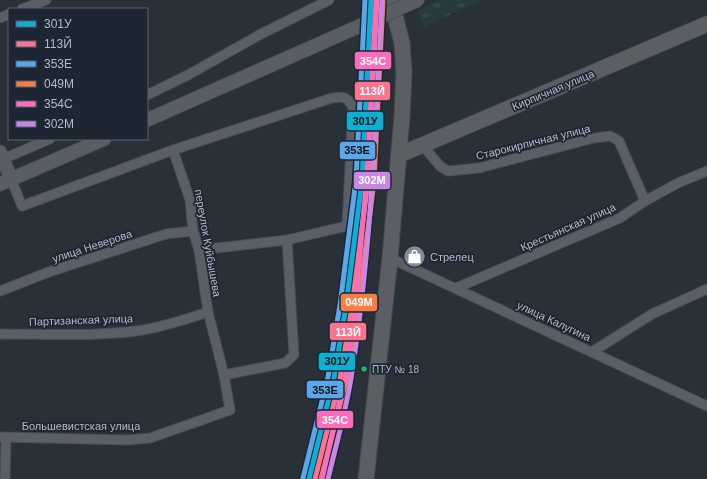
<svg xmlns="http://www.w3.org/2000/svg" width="707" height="479" viewBox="0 0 707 479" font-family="Helvetica,sans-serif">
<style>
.grass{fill:url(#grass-tufts)}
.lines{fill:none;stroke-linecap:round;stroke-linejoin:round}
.minor-casing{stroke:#484c53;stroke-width:11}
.secondary-casing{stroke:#484c53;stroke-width:15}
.trunk-casing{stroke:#474c53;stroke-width:17}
.minor{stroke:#5a5e66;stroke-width:9}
.secondary{stroke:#595d64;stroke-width:13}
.trunk{stroke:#5b5f64;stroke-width:15}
.secondary-bridge-casing{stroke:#484c53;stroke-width:15;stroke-linecap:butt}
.secondary-bridge{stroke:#595d64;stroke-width:13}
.rail-1-casing{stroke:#1d2633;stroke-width:8}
.rail-2-casing{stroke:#1d2633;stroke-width:8}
.rail-3-casing{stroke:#1d2633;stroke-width:8}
.rail-4-casing{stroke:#1d2633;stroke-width:8}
.rail-5-casing{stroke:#1d2633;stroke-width:8}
.rail-6-casing{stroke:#1d2633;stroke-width:8}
.rail-1{stroke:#0dafd3;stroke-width:5}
.rail-2{stroke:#fc738d;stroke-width:5}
.rail-3{stroke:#5aa8eb;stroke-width:5}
.rail-4{stroke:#f77d43;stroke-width:5}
.rail-5{stroke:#fb6dba;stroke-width:5}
.rail-6{stroke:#c787e3;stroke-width:5}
.bus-dot{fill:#1ab867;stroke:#1d2633;stroke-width:1.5}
.labels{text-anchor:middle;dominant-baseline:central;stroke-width:3.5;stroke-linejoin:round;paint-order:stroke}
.bus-label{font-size:10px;fill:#b4bcc9;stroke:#1d2633;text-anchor:start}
.street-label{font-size:11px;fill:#b4bcc9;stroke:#1d2633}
.poi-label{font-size:11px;fill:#b4bcc9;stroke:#1d2633;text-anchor:start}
.line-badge{stroke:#1d2633;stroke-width:1.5}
.badge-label{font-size:11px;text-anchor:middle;font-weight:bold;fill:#fff}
.pale-badge-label{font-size:11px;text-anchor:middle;font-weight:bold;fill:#111}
</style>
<defs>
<pattern id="grass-tufts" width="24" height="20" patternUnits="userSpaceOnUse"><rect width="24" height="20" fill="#273a3e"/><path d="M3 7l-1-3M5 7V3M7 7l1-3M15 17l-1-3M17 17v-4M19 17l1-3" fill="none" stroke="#445559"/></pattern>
</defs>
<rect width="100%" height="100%" fill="#2a3038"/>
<polygon class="grass" points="439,0 482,0 424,27 417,11"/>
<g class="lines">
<defs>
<g id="minor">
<polyline points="22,9 46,0"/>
<polyline points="0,18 9,14"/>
<polyline points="147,95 188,75 261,34 329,0"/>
<polyline points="422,145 440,166 448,171 479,168 594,138 610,136 619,141 645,201"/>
<path d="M173 150 332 98C344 96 347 97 353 107L347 226 287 240 199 250"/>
<polyline points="3,159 50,139"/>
<polyline points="390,258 707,406"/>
<polyline points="456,288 620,218 645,201 678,183 707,171"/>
<polyline points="0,291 49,272 166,234 193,231"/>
<path d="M0 334C47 334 96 337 143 330 166 326 187 319 208 312"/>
<polyline points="592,352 652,314 707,289"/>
<polyline points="224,375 285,363 294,355 287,240"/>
<polyline points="0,437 127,440 150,438 230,410 224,375 208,312 199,250 193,231 190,200 173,150 22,206 11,179"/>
<polyline points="5,479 6,439"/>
</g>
<g id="secondary">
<polyline points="147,120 337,36"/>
<polyline points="0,152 11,179"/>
<polyline points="0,184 104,139"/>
</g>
<g id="trunk">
<polyline points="399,155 707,24"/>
<polyline points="366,479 390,258 402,116 404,72 402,43 391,0"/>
</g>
</defs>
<use href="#minor" class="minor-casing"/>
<use href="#secondary" class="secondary-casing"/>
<use href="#trunk" class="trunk-casing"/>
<use href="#minor" class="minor"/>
<use href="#secondary" class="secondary"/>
<use href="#trunk" class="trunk"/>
<defs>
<polyline id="secondary-bridge" points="337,36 418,0"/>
</defs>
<use href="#secondary-bridge" class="secondary-bridge-casing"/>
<use href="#secondary-bridge" class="secondary-bridge"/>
<defs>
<polyline id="rail-1" points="309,479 334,378 346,306 362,181 371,0"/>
<polyline id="rail-2" points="315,479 340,379 352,307 368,181 377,0"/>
<polyline id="rail-3" points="303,478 328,377 340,305 356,180 365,0"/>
<polyline id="rail-4" points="321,479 346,381 358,308 374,182 383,1"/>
<polyline id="rail-5" points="322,479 346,373 355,306 367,177 376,0"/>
<path id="rail-6" d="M328 479C336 444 347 408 352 372 371 249 376 125 382 0"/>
</defs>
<use href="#rail-1" class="rail-1-casing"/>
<use href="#rail-2" class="rail-2-casing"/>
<use href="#rail-3" class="rail-3-casing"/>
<use href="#rail-4" class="rail-4-casing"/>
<use href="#rail-5" class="rail-5-casing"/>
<use href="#rail-6" class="rail-6-casing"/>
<use href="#rail-1" class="rail-1"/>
<use href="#rail-2" class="rail-2"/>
<use href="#rail-3" class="rail-3"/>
<use href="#rail-4" class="rail-4"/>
<use href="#rail-5" class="rail-5"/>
<use href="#rail-6" class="rail-6"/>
</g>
<defs>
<symbol id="shop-disc" viewBox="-11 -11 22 22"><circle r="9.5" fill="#848b96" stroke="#1d2633"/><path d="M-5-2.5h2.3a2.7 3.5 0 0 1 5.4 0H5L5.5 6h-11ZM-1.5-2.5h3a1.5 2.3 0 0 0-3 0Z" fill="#fff"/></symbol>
</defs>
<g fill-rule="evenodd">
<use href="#shop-disc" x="402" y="244" width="25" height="25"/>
</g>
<circle class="bus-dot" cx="364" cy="369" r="3.5"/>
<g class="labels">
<g class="bus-label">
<text x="372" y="369">ПТУ № 18</text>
</g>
<g class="street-label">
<text transform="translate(553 90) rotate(-23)">Кирпичная улица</text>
<text transform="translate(533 142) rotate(-14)">Старокирпичная улица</text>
<text transform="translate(568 227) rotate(-24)">Крестьянская улица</text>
<text transform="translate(208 243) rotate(80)">переулок Куйбышева</text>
<text transform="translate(92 246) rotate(-18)">улица Неверова</text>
<text transform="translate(81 320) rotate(-2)">Партизанская улица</text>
<text transform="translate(554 321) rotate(25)">улица Калугина</text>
<text x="81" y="426">Большевистская улица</text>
</g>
<g class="poi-label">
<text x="430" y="257">Стрелец</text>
</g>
</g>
<g class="line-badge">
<rect x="354" y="51" width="38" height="19" rx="4" fill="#fb6dba"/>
<rect x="354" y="81" width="37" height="20" rx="4" fill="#fc738d"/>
<rect x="346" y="111" width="38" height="20" rx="4" fill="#0dafd3"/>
<rect x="339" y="141" width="37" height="19" rx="4" fill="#5aa8eb"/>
<rect x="353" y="171" width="38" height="19" rx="4" fill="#c787e3"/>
<rect x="340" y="293" width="38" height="19" rx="4" fill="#f77d43"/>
<rect x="329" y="322" width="38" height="19" rx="4" fill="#fc738d"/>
<rect x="318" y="352" width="38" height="19" rx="4" fill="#0dafd3"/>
<rect x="306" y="380" width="38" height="19" rx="4" fill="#5aa8eb"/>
<rect x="316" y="410" width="38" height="19" rx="4" fill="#fb6dba"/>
</g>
<g class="badge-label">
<text x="373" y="65">354С</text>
<text x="372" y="95">113Й</text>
<text x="372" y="184">302М</text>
<text x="359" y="306">049М</text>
<text x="348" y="336">113Й</text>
<text x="335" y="424">354С</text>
</g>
<g class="pale-badge-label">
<text x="365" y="125">301У</text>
<text x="357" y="154">353Е</text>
<text x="337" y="365">301У</text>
<text x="325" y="394">353Е</text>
</g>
<rect x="8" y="8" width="140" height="132" fill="#1d2633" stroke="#59626f"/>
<rect x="16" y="21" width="20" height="6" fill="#0dafd3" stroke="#59626f"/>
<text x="44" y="28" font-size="12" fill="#b4bcc9">301У</text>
<rect x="16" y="41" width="20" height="6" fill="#fc738d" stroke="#59626f"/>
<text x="44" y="48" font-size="12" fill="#b4bcc9">113Й</text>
<rect x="16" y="61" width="20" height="6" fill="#5aa8eb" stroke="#59626f"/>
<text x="44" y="68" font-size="12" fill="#b4bcc9">353Е</text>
<rect x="16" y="81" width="20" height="6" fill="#f77d43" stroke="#59626f"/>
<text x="44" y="88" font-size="12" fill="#b4bcc9">049М</text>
<rect x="16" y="101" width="20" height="6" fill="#fb6dba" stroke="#59626f"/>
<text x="44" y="108" font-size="12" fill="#b4bcc9">354С</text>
<rect x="16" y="121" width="20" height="6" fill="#c787e3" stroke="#59626f"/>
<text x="44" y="128" font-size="12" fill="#b4bcc9">302М</text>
</svg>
